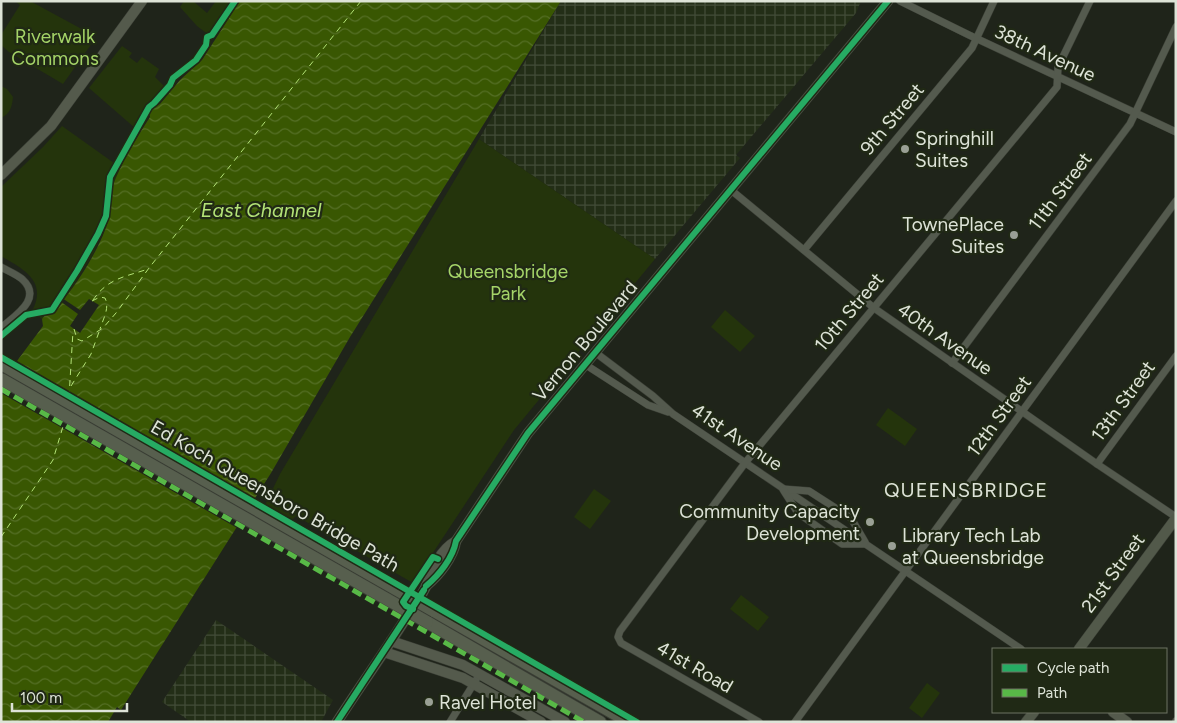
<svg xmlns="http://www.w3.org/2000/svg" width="1177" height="723" viewBox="0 0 1177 723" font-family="Figtree,sans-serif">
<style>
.industrial{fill:url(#industrial-grid)}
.green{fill:#24340c}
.water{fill:url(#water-waves)}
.pier{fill:#1f241a}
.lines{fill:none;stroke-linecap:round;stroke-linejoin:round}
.ferry{stroke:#b3e377;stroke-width:1;stroke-dasharray:6 5;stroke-linecap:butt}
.street-casing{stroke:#3a3e35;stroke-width:8}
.secondary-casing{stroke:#3a3e35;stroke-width:11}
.primary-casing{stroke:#3a3e35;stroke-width:11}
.highway-casing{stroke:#3a3e35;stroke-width:14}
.street{stroke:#545a4e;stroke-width:7}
.secondary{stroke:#545a4c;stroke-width:10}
.primary{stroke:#52594a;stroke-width:10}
.highway{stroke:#575f4e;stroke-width:12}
.highway-bridge-casing{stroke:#3a3e35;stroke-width:14;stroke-linecap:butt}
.highway-bridge{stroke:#575f4e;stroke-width:12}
.quiet{stroke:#58b947;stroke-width:5;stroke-dasharray:10 5;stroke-linecap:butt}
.cycleway-casing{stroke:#202915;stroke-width:9}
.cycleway{stroke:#26ab63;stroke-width:6}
.poi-dot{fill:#9aa095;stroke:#202915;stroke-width:2}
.labels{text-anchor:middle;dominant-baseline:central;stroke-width:4.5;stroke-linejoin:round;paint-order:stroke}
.park-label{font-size:19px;fill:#a5d468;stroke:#202915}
.street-label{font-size:19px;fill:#dde3d7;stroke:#202915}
.poi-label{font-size:19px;fill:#dde3d7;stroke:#202915;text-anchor:start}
.water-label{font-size:20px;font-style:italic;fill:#b3e377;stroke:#202915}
.neighbourhood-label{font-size:20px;letter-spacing:1px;fill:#dde3d7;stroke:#202915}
</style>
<defs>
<pattern id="industrial-grid" width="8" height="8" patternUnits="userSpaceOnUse" patternTransform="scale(1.25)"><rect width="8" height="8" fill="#232e17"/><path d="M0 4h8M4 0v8" fill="none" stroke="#424c38"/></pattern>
<pattern id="water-waves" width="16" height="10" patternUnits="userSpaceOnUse" patternTransform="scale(1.25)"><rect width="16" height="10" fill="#395702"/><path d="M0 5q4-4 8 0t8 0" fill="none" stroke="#556f26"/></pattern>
</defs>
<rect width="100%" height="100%" fill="#1f241a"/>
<g class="industrial">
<polygon points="561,1 861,1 856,13 736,155 740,158 655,259 479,139"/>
<polygon points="216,620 333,700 321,722 191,722 162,702"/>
</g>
<g class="green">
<polygon points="15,1 30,1 89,33 95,39 63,84 9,52 1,45 1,35 20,5"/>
<polygon points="184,1 193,1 207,13 216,1 232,1 209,35 197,26 180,7"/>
<polygon points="122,46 132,53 129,57 137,63 142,57 159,69 155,77 165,87 153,100 147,105 135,128 89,88"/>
<path d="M1 86 7 89 13 97C12 107 10 114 1 118Z"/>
<path d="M62 126 121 168 112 190 110 217 93 254 67 296 60 305 49 315 46 314 42 319 32 311C48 281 23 269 1 256V187L43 147Z"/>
<polygon points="479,139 655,259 514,430 413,583 296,516 292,520 265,505 280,474"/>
<polygon points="725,310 755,336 740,352 711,327"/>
<polygon points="888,408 917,429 905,446 876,425"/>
<polygon points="594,489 611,501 590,529 574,517"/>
<polygon points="741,595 769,617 758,631 730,609"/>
<polygon points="927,683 940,693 922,718 909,708"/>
</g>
<path class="water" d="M240 1H561L350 337 271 473 121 710 117 707 108 722H1V388L20 365 17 361 43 326 42 319 46 314 49 315C72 294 101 248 109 218 112 209 109 198 112 188 121 163 136 139 150 117L149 112 154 105 156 106 160 104 180 80 202 60Z"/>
<g class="pier">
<polygon points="62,298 80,310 89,299 99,305 80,333 70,326 78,314 60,301"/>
<polygon points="15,363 257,501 239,529 1,393 1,385 16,366"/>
</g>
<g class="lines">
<g class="ferry">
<path d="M93 300C108 278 125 277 148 269"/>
<path d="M92 301 100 297 105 298C110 308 103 319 100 329"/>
<polyline points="74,329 77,339 82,341 103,328 116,313 149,268 361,1"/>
<polyline points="71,386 91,354 99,332"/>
<polyline points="69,397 73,331"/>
<polyline points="1,537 53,460 64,423"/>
</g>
<defs>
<g id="street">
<polyline points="900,1 969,35 1176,132"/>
<polyline points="731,190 874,308 1097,464 1176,517"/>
<polyline points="804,250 972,48 994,1"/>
<path d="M1 267C8 271 16 274 22 279 44 299 14 316 1 328"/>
<polyline points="596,353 653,396 673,414 1021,649"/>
<polyline points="952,363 1130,124 1176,27"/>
<polyline points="586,365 648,405 668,412"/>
<polyline points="1097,464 1176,356"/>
<polyline points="783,489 809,491 851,518 865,542"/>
<polyline points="784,491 798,513 842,544 864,544"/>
<polyline points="450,722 476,680"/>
<polyline points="759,722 621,643 618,637 620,631 745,463 1057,87 1058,67 1090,1"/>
<polyline points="795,722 1176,201"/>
<polyline points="1176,722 1176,721"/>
</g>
<g id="secondary">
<polyline points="1,175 51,126 142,1"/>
<path d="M426 586C439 575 453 558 456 541L528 433 888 1"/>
<polyline points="391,641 463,665 565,722"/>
<polyline points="384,652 463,678 541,722"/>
<polyline points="1113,712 1127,722"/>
<path d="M337 722C362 683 389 646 413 607 418 600 424 592 427 584 433 568 440 550 456 541"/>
</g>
<g id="primary">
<polyline points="1079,649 1176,518"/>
<polyline points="1026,722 1034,712"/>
</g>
<g id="highway">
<polyline points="434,611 629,722"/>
<polyline points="427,622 600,722"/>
</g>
</defs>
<use href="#street" class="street-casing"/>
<use href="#secondary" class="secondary-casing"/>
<use href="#primary" class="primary-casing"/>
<use href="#highway" class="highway-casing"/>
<use href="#street" class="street"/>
<use href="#secondary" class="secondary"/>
<use href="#primary" class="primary"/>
<use href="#highway" class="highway"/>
<defs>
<g id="highway-bridge">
<polyline points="1,364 434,611"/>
<polyline points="1,379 427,622"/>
</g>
</defs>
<use href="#highway-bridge" class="highway-bridge-casing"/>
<use href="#highway-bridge" class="highway-bridge"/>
<polyline class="quiet" points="1,389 584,722"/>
<defs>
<g id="cycleway">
<polyline points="1,336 26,315 52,310 77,271 98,234 106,216 110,177 149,107 154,103 170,85 173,78 196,60 206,45 207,37 212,35 235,1"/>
<polyline points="1,357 637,722"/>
<path d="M426 586C439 575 453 558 456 541L528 433 888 1"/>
<polyline points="413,609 406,606 403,602 433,557 438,559"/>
<polyline points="337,722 424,590"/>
</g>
</defs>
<use href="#cycleway" class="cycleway-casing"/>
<use href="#cycleway" class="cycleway"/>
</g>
<g class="poi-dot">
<circle cx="905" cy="149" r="5"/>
<circle cx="1014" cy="235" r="5"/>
<circle cx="870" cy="522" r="5"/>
<circle cx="892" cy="546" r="5"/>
<circle cx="429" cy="702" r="5"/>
</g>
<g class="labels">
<g class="park-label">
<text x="55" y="36">Riverwalk<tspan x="55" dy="22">Commons</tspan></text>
<text x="508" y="271">Queensbridge<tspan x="508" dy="22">Park</tspan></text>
</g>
<g class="street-label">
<text transform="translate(1045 53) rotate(25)">38th Avenue</text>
<text transform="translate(892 119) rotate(-50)">9th Street</text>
<text transform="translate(1060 191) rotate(-53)">11th Street</text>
<text transform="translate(849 312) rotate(-50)">10th Street</text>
<text transform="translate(945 339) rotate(35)">40th Avenue</text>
<text transform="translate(585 341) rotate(-50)">Vernon Boulevard</text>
<text transform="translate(1123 401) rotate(-54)">13th Street</text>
<text transform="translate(999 416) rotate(-54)">12th Street</text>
<text transform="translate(737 437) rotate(34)">41st Avenue</text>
<text transform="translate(275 496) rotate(30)">Ed Koch Queensboro Bridge Path</text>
<text transform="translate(1113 573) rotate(-54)">21st Street</text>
<text transform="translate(695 667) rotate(30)">41st Road</text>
</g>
<g class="poi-label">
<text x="915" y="138">Springhill<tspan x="915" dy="22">Suites</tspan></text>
<text x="1004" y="224" text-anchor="end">TownePlace<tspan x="1004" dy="22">Suites</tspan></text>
<text x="860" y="511" text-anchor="end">Community Capacity<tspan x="860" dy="22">Development</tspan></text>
<text x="902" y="535">Library Tech Lab<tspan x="902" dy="22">at Queensbridge</tspan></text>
<text x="439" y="702">Ravel Hotel</text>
</g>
<g class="water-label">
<text x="261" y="210">East Channel</text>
</g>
<g class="neighbourhood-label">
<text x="966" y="490">QUEENSBRIDGE</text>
</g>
</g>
<rect width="1177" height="723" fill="none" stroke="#dde3d7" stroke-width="5"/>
<rect x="992" y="648" width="175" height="65" fill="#202915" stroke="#6c7363"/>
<rect x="1002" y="664" width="25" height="8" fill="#26ab63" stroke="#6c7363"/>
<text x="1037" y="673" font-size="15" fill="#dde3d7">Cycle path</text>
<rect x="1002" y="689" width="25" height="8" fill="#58b947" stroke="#6c7363"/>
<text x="1037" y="698" font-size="15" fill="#dde3d7">Path</text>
<path d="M12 703v8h115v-8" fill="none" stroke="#dde3d7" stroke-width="2.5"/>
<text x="20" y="703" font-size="15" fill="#dde3d7" stroke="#202915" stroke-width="4" paint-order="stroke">100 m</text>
</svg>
